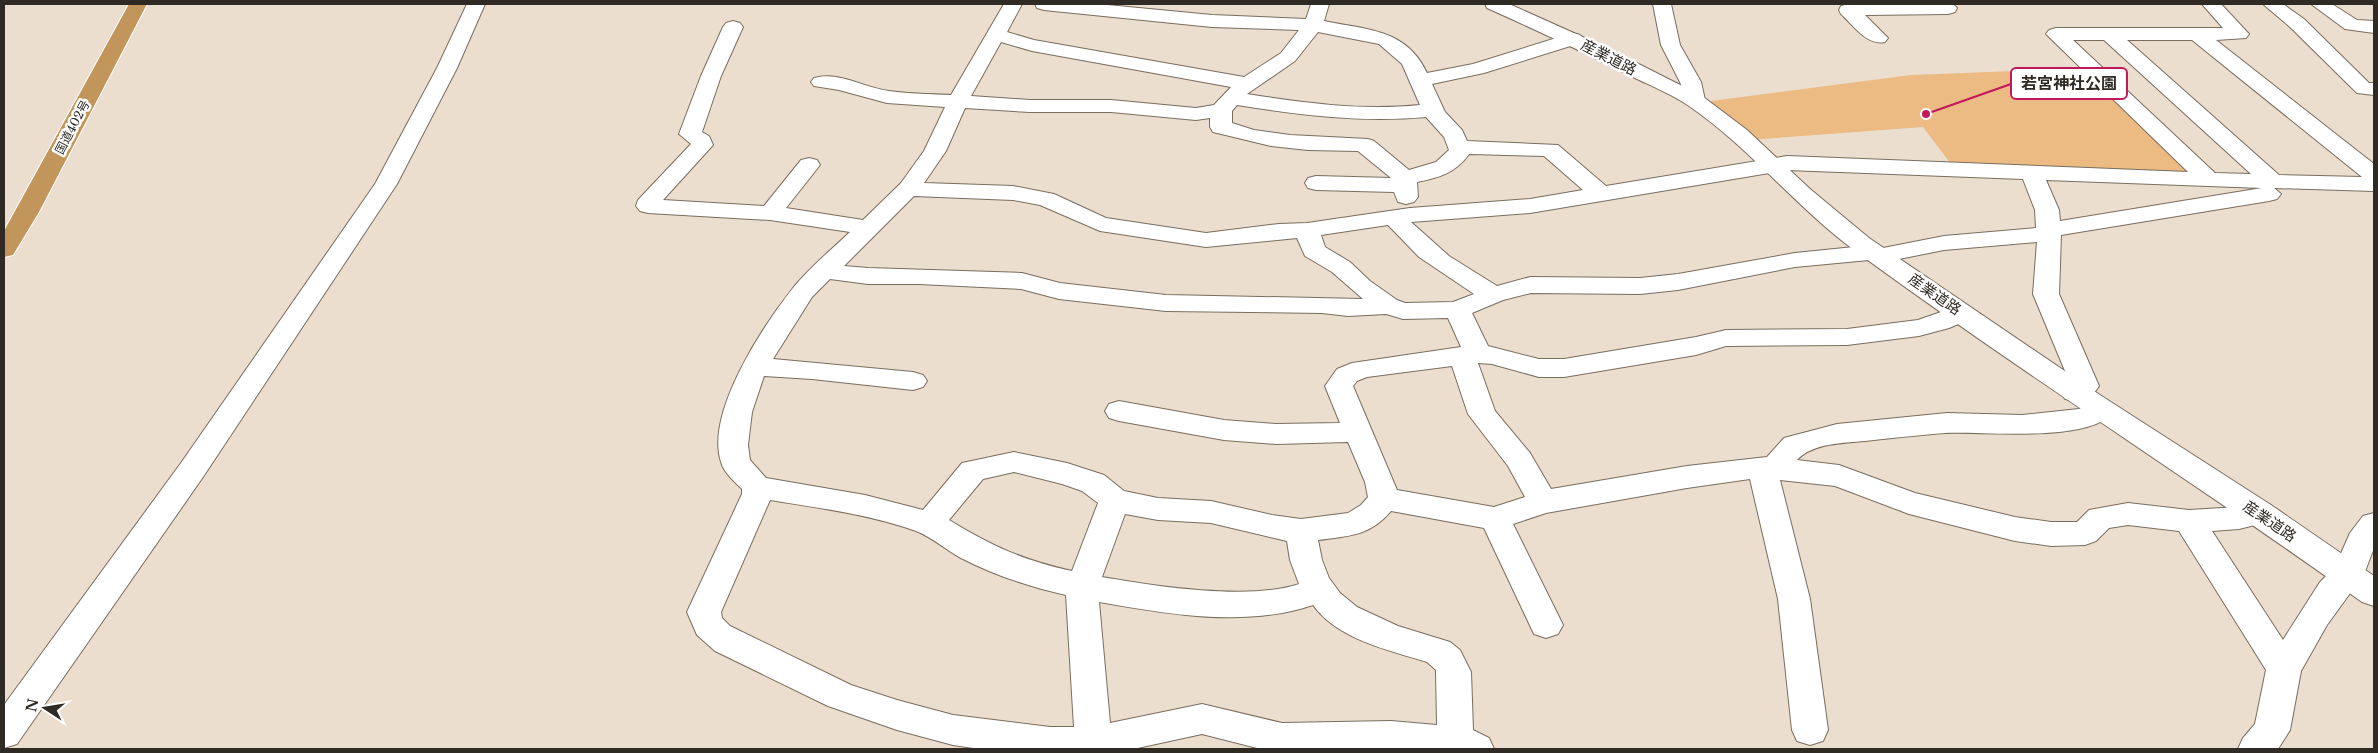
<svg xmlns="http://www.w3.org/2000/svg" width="2378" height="753" viewBox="0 0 2378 753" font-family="'Libre Baskerville','Noto Sans JP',serif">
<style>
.green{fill:#ebbb83}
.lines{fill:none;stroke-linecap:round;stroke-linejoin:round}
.minor-casing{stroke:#796d5f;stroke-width:2}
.tertiary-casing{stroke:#796d5f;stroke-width:2}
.trunk-casing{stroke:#fff;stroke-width:2}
.minor{fill:#fff;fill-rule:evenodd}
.tertiary{fill:#fff;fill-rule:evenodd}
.trunk{fill:#c2965a;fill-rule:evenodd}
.labels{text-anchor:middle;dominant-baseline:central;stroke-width:5;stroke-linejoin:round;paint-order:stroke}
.far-street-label{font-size:12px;fill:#2f2a24;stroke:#fff}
.street-label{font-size:15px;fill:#2f2a24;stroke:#fff}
.leader{fill:none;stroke:#c2185b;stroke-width:2}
.callout-dot{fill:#c2185b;stroke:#fff;stroke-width:2}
.callout{fill:#fff;stroke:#c2185b;stroke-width:2}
.callout-label{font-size:16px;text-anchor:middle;font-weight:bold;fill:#2f2a24}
</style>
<rect width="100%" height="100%" fill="#ecdece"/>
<polygon class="green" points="2091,68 2198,182 1954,168 1923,127 1749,140 1703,102 1911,75"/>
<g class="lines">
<defs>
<g id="minor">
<path d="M1004 4H1022L1007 32 1034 40 1244 77 1281 53 1299 30 1212 27 1044 10 1037 8 1035 4H1097L1212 15 1306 19 1311 4H1329L1324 21C1366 30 1406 28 1427 73L1473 64 1566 35 1573 33 1580 35 1583 39 1580 43 1484 73 1432 84 1445 112 1462 130 1467 141 1558 145 1606 186 1787 156 2188 172 2046 34 2049 30 2056 28H2223L2202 4H2221L2249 34 2246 38 2216 40 2374 164V191L2274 188 2281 194 2277 199 2269 201 2061 235 2059 294 2099 386C2091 399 2079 402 2065 399L2061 392 2070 383 2033 294 2037 242 1944 250 1879 263 1869 260 1795 267 1678 290 1640 294 1531 293 1503 300 1472 313 1488 346 1539 359H1564L1696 337 1726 330 1847 329 1918 320 1961 305 1970 307 1974 313 1970 319 1949 328 1919 336 1847 345 1726 346 1696 355 1564 377H1539L1492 364 1478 363 1495 411 1530 453 1551 489 1687 466 1767 457 1784 438 1837 424 1947 413 2022 415 2079 409 2101 400 2111 403 2115 410C2094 444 1982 431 1945 433 1919 435 1892 438 1865 441 1844 443 1812 443 1797 460L1839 465 1915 493 2015 517 2051 522H2077L2089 510 2128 503 2189 510 2239 507 2260 502 2271 505 2275 513 2271 521 2239 529 2212 531 2283 640 2320 582 2335 567 2350 533 2363 516 2374 513V548L2364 574 2327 625 2301 671 2290 730 2278 749H2238L2243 738 2255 724 2266 670 2179 531 2128 525 2109 528 2096 541 2085 545 2051 546 2015 541 1909 514 1835 486 1780 480 1810 599 1828 730 1823 741 1810 745 1797 741 1792 730 1778 599 1750 479 1687 488 1546 513 1513 524 1563 625 1558 634 1546 638 1534 634 1484 528 1391 511C1370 536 1349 536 1318 540L1322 560 1329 578 1340 593 1357 607 1398 626 1450 642 1460 650 1471 672 1473 730 1489 738 1494 749H1261L1202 734 1133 749H980L953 745 897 730 828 706 715 651 697 635 687 612 742 494V489C735 482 724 473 721 462 705 413 763 326 793 288 809 268 831 250 850 232L770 220 648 213 640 211 636 206 638 200 691 144 679 134 701 76 723 27 726 23 733 21 740 23 743 27 721 76 702 132 709 136 713 145 663 200 764 206 801 160 809 158 817 160 820 165 786 208 863 220 901 183 924 151 945 107 887 103 839 90 814 86 811 82 814 78C839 71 864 88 889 91 910 94 931 94 951 95ZM1318 32 1379 44 1402 64 1420 105C1362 111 1304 103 1247 94L1295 61ZM2073 40H2104L2251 174 2215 173ZM2127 40H2192L2362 177 2279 175ZM1001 42 1032 51 1231 87 1214 105 1196 108 1111 100H1030L971 96ZM1237 105C1300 115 1363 123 1426 117L1444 137 1449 150 1436 162 1409 170 1374 141 1368 139 1290 135 1254 130 1232 123V111ZM965 108 1030 112H1111L1196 120 1210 118V127L1213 132 1271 146 1308 150 1358 151 1391 178 1316 176 1308 178 1305 183 1308 188 1316 190 1394 192 1398 202 1406 204 1414 202 1418 197 1417 182C1438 178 1456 173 1469 154L1544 156 1583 190 1530 199 1410 208 1307 223 1279 224 1206 233 1106 218 1054 194 1013 186 924 183 946 151ZM1787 170 2023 179 2035 210 2036 228 1944 236 1883 248 1874 245 1795 253 1678 274 1640 278 1530 277 1497 286 1449 256 1411 222 1530 213ZM2046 180 2262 188 2060 221 2059 210ZM914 196 1013 200 1040 205 1100 231 1206 247 1297 238 1305 256 1332 272 1363 299 1166 295 1060 283 1022 273 868 268 844 266ZM1388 225 1419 257 1474 294 1453 302 1405 303 1397 300 1370 281 1350 262 1325 247 1321 235ZM830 279 868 284H919L1021 289 1059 299 1166 311 1322 313 1348 316 1386 314 1403 319 1448 318 1461 347 1352 363 1337 369 1325 386 1340 423 1276 424 1224 420 1119 401 1109 404 1105 411 1109 418 1119 421 1224 440 1276 444 1348 442 1365 482 1368 497 1361 505 1348 513 1301 519 1272 515 1211 501 1158 498 1124 491 1104 475 1067 463 1014 452 962 463 923 510 865 495 766 478 750 460 748 445 752 412 764 376 812 379 913 390 923 387 927 381 923 375 913 372 773 359 812 297ZM1452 366 1468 414 1508 466 1525 497 1494 507 1397 490 1353 386 1357 381 1367 377ZM1014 472 1062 484 1082 491 1098 503 1072 571C1022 560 992 546 949 520L983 479ZM770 500C818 508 869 514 916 531 932 537 946 550 961 558 994 575 1030 587 1066 595L1074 727H1050L953 715 897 700 851 685 730 626 722 618 721 612ZM1125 514 1158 520 1211 523 1287 541 1290 560 1299 584C1249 601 1154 586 1102 577ZM1099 602C1167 614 1246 628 1313 605 1337 639 1388 650 1427 662L1436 670 1437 725 1391 721 1282 723 1202 704 1110 723Z"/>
<polygon points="1653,4 1671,4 1680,45 1701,82 1705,100 1702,104 1695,106 1688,104 1680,82 1661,45"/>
<path d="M1848 4H1953L1957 8 1955 12 1948 14 1865 15 1888 38 1885 42C1867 46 1853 25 1841 14L1839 10 1841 6Z"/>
<polygon points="2263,4 2283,4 2304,19 2369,83 2374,83 2374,95 2357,93 2290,27"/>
<polygon points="2311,4 2332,4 2357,20 2374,21 2374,33 2345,29"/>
</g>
<g id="tertiary">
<polygon points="467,4 485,4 457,68 397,184 203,477 17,744 4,748 4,705 181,463 375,184 437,68"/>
<path d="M1485 4H1509L1605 47 1702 96 1747 130 1810 189 1869 238 2100 395 2271 505 2374 576V606L2362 602C2195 482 2020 372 1854 250 1795 206 1749 147 1689 106 1673 95 1654 87 1637 79 1588 54 1538 31 1487 8Z"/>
</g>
<polygon id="trunk" points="129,4 147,4 39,212 13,255 4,257 4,231"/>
</defs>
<use href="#minor" class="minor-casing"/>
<use href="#tertiary" class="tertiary-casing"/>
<use href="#trunk" class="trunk-casing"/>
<use href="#minor" class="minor"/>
<use href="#tertiary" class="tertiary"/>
<use href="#trunk" class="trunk"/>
</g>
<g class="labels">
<g class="far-street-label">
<text transform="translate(72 127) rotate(-62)">国道402号</text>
</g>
<g class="street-label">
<text transform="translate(1609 57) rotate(27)">産業道路</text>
<text transform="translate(1935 294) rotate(35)">産業道路</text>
<text transform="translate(2270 521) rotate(34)">産業道路</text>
</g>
</g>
<path class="leader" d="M1926 114L2011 84"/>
<circle class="callout-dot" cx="1926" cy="114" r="5"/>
<rect class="callout" x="2011" y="68" width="116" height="31" rx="5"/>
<g class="callout-label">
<text x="2069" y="89">若宮神社公園</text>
</g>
<rect width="2378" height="753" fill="none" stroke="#2f2a24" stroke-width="10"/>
<g transform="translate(45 708) rotate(282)" stroke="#ffffff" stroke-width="4" paint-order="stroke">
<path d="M0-4L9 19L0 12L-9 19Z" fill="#2f2a24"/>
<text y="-8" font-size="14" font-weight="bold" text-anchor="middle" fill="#2f2a24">N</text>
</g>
</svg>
